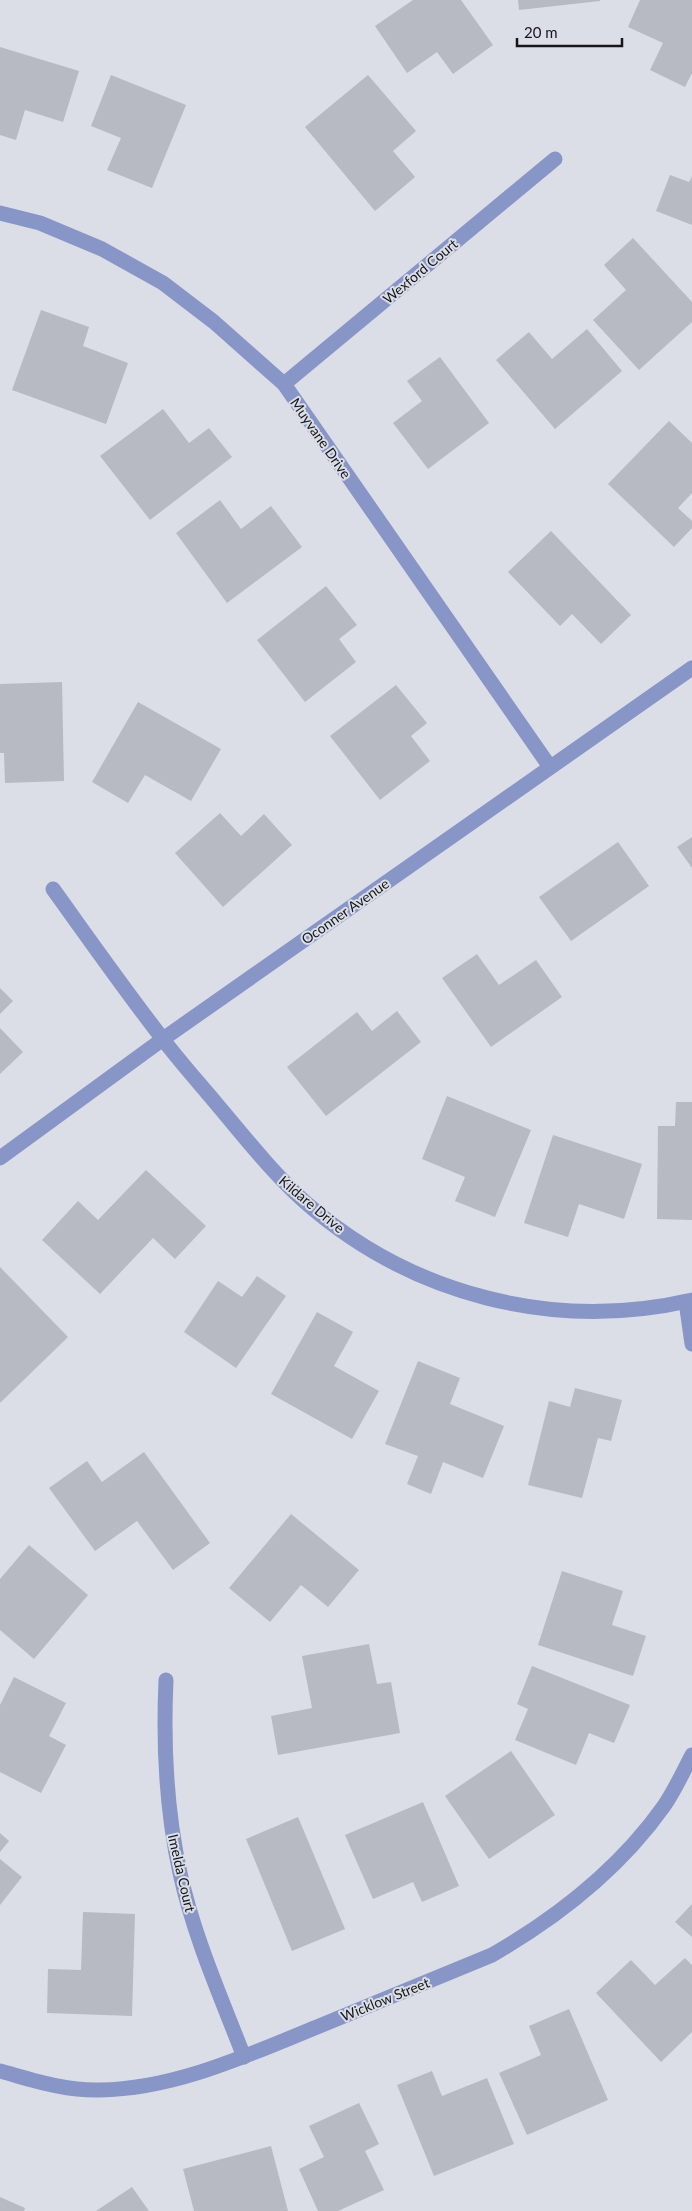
<svg xmlns="http://www.w3.org/2000/svg" width="692" height="2211" viewBox="0 0 692 2211" font-family="Lato,sans-serif">
<style>
.building{fill:#b7bac3}
.lines{fill:none;stroke-linecap:round;stroke-linejoin:round}
.street{stroke:#8896c7;stroke-width:15}
.labels{text-anchor:middle;dominant-baseline:central;stroke-width:4;stroke-linejoin:round;paint-order:stroke}
.street-label{font-size:14px;fill:#151619;stroke:#dbdee7}
</style>
<rect width="100%" height="100%" fill="#dbdee7"/>
<g class="building">
<polygon points="413,0 461,0 493,45 453,74 437,52 407,73 375,26"/>
<polygon points="518,0 600,0 600,1 519,10"/>
<polygon points="640,0 692,0 692,73 685,87 650,70 663,43 628,27"/>
<polygon points="0,47 79,71 63,122 25,110 16,140 0,135"/>
<polygon points="111,75 186,105 152,188 107,170 121,138 91,126"/>
<polygon points="368,75 416,131 393,151 415,177 375,211 305,127"/>
<polygon points="670,175 689,182 692,176 692,225 656,211"/>
<polygon points="633,238 692,302 692,322 639,370 593,320 626,290 604,265"/>
<polygon points="41,310 89,327 83,346 128,363 106,424 12,390"/>
<polygon points="587,329 622,371 555,429 496,360 529,332 552,359"/>
<polygon points="440,357 489,423 428,469 393,423 422,401 407,381"/>
<polygon points="163,409 189,443 209,428 232,457 150,520 100,456"/>
<polygon points="669,421 692,443 692,493 678,508 692,521 692,528 674,547 608,484"/>
<polygon points="220,500 241,529 271,506 302,547 227,603 176,533"/>
<polygon points="551,531 631,615 601,644 572,614 560,626 508,572"/>
<polygon points="326,586 357,625 339,639 356,662 305,702 257,640"/>
<polygon points="62,682 64,781 5,783 4,753 0,753 0,684"/>
<polygon points="396,685 427,723 411,736 430,761 380,800 330,736"/>
<polygon points="138,702 221,749 191,801 145,775 128,803 92,782"/>
<polygon points="220,813 241,836 264,814 292,845 223,907 175,853"/>
<polygon points="692,837 692,868 677,847"/>
<polygon points="618,842 649,886 571,941 539,897"/>
<polygon points="477,954 499,985 536,960 562,997 491,1047 442,978"/>
<polygon points="0,988 13,1001 0,1014"/>
<polygon points="397,1011 421,1042 326,1116 287,1067 357,1012 372,1031"/>
<polygon points="0,1028 23,1052 0,1074"/>
<polygon points="447,1096 531,1130 495,1217 455,1201 465,1177 422,1159"/>
<polygon points="676,1102 692,1102 692,1220 657,1219 658,1126 675,1126"/>
<polygon points="553,1135 642,1164 624,1219 579,1204 568,1237 524,1223"/>
<polygon points="146,1170 206,1226 175,1259 153,1238 100,1294 42,1240 78,1201 98,1220"/>
<polygon points="0,1267 68,1337 0,1403"/>
<polygon points="257,1276 286,1296 236,1368 184,1332 218,1281 242,1297"/>
<polygon points="317,1312 353,1332 334,1366 379,1391 352,1439 271,1394"/>
<polygon points="418,1361 460,1378 450,1404 504,1426 483,1478 443,1462 431,1494 407,1484 418,1456 385,1444"/>
<polygon points="575,1388 622,1400 611,1441 598,1438 582,1498 528,1485 549,1401 570,1407"/>
<polygon points="144,1452 210,1543 173,1570 137,1521 95,1551 49,1488 87,1461 102,1482"/>
<polygon points="291,1514 359,1570 328,1607 301,1585 270,1622 229,1588"/>
<polygon points="29,1545 88,1595 34,1659 0,1630 0,1579"/>
<polygon points="562,1571 623,1591 612,1625 646,1636 633,1676 538,1645"/>
<polygon points="369,1644 377,1684 391,1682 400,1733 278,1755 271,1716 312,1708 302,1656"/>
<polygon points="532,1666 630,1705 614,1743 589,1733 576,1765 515,1740 528,1709 517,1704"/>
<polygon points="14,1677 66,1703 49,1736 66,1745 41,1793 0,1772 0,1705"/>
<polygon points="511,1751 555,1815 489,1859 445,1796"/>
<polygon points="423,1802 459,1886 422,1902 413,1882 373,1899 345,1835"/>
<polygon points="298,1817 345,1929 292,1951 246,1839"/>
<polygon points="0,1833 9,1841 0,1852"/>
<polygon points="0,1859 22,1877 0,1905"/>
<polygon points="692,1904 692,1937 675,1922"/>
<polygon points="83,1912 135,1914 132,2016 47,2013 48,1969 81,1970"/>
<polygon points="685,1958 692,1965 692,2032 661,2062 596,1993 631,1960 655,1985"/>
<polygon points="569,2009 608,2100 527,2135 499,2073 541,2055 529,2026"/>
<polygon points="432,2071 442,2096 487,2078 514,2144 434,2176 397,2085"/>
<polygon points="359,2103 379,2144 365,2151 384,2190 338,2211 318,2211 299,2169 324,2157 309,2126"/>
<polygon points="271,2146 288,2211 194,2211 183,2169"/>
<polygon points="132,2187 149,2211 96,2211"/>
<polygon points="0,2197 25,2208 24,2211 0,2211"/>
</g>
<g class="lines">
<g class="street">
<polyline points="0,213 40,223 102,249 163,283 214,322 284,384 550,767"/>
<polyline points="284,384 555,159"/>
<path d="M53 889C89 939 124 989 162 1038 180 1062 201 1085 220 1108 247 1140 273 1173 305 1202 411 1295 554 1332 692 1300"/>
<polyline points="0,1158 163,1039 692,668"/>
<polyline points="686,1302 692,1344"/>
<path d="M166 1680C163 1746 166 1809 180 1873 194 1937 221 1997 244 2057"/>
<path d="M0 2071C33 2080 65 2091 100 2090 175 2089 248 2055 317 2027 375 2003 433 1979 492 1955 558 1917 620 1868 664 1806 675 1790 683 1772 692 1755"/>
</g>
</g>
<g class="labels">
<g class="street-label">
<text transform="translate(420 271) rotate(-40)">Wexford Court</text>
<text transform="translate(321 438) rotate(55)">Muyvane Drive</text>
<text transform="translate(345 911) rotate(-35)">Oconner Avenue</text>
<text transform="translate(312 1204) rotate(40)">Kildare Drive</text>
<text transform="translate(182 1873) rotate(77)">Imelda Court</text>
<text transform="translate(385 1999) rotate(-22)">Wicklow Street</text>
</g>
</g>
<path d="M517 38v8h105v-8" fill="none" stroke="#151619" stroke-width="2.5"/>
<text x="524" y="38" font-size="15" fill="#151619" stroke="#dbdee7" stroke-width="4" paint-order="stroke">20 m</text>
</svg>
